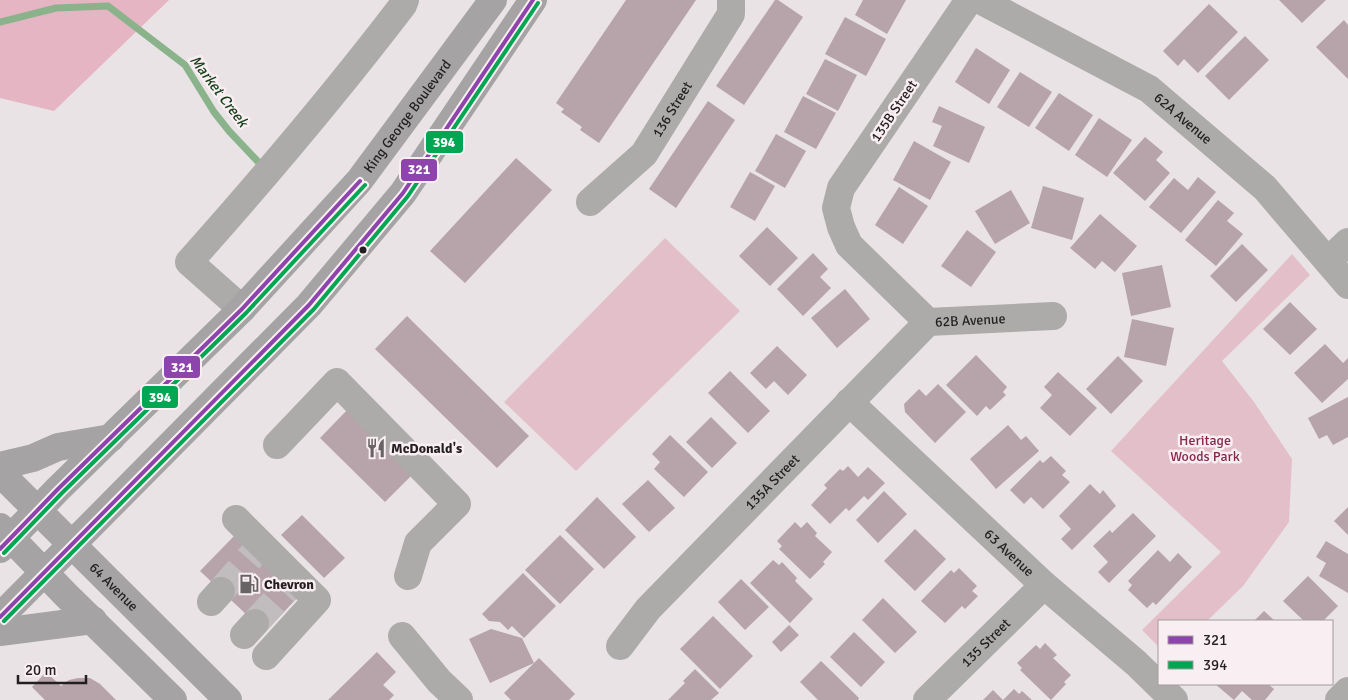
<svg xmlns="http://www.w3.org/2000/svg" width="1348" height="700" viewBox="0 0 1348 700" font-family="Signika,sans-serif">
<style>
.green{fill:#e3bfca}
.forest{fill:#e6b5c3}
.lines{fill:none;stroke-linecap:round;stroke-linejoin:round}
.stream{stroke:#8ab38c;stroke-width:7}
.building{fill:#b6a4aa}
.minor-tunnel{stroke:#c1bcbe;stroke-width:28;stroke-dasharray:28 14;stroke-linecap:butt}
.minor{stroke:#acabaa;stroke-width:28}
.major{stroke:#a5a3a4;stroke-width:28}
.bus-1-casing{stroke:#f9eef1;stroke-width:8}
.bus-2-casing{stroke:#f9eef1;stroke-width:8}
.bus-1{stroke:#8e44ad;stroke-width:4}
.bus-2{stroke:#00a651;stroke-width:4}
.bus-dot{fill:#231f20;stroke:#f9eef1;stroke-width:2}
.labels{text-anchor:middle;dominant-baseline:central;stroke-width:5;stroke-linejoin:round;paint-order:stroke}
.street-label{font-size:14px;fill:#231f20;stroke:#f9eef1}
.park-label{font-size:14px;fill:#88284d;stroke:#f9eef1}
.poi-label{font-size:14px;font-weight:bold;fill:#231f20;stroke:#f9eef1;text-anchor:start}
.water-label{font-size:15px;font-style:italic;fill:#143f19;stroke:#f9eef1}
.line-badge{stroke:#f9eef1;stroke-width:2}
.badge-label{font-size:14px;text-anchor:middle;font-weight:bold;fill:#fff}
</style>
<rect width="100%" height="100%" fill="#e9e3e5"/>
<g class="green">
<polygon points="665,238 740,311 576,471 504,402"/>
<polygon points="1292,254 1310,275 1222,361 1254,402 1292,459 1289,522 1243,586 1207,621 1159,621 1159,647 1142,630 1221,552 1111,451"/>
</g>
<polygon class="forest" points="0,0 169,0 54,111 0,98"/>
<g class="lines">
<polyline class="stream" points="0,22 56,8 108,6 185,65 214,112 229,131 264,168"/>
</g>
<g class="building">
<polygon points="626,0 696,0 599,143 580,130 582,127 561,112 564,109 556,103"/>
<polygon points="775,0 778,0 803,17 744,105 716,86"/>
<polygon points="863,0 906,0 887,34 855,15"/>
<polygon points="1279,0 1326,0 1302,23"/>
<polygon points="1209,4 1238,32 1198,73 1184,59 1178,66 1163,51"/>
<polygon points="845,17 886,39 866,76 825,54"/>
<polygon points="1344,20 1348,25 1348,79 1316,47"/>
<polygon points="1245,36 1269,60 1229,100 1205,76"/>
<polygon points="976,48 1010,70 989,104 955,82"/>
<polygon points="825,59 857,75 838,111 806,94"/>
<polygon points="1020,72 1052,92 1029,127 997,107"/>
<polygon points="1059,93 1093,115 1069,151 1035,128"/>
<polygon points="803,96 836,113 816,149 784,132"/>
<polygon points="708,101 735,120 676,208 649,189"/>
<polygon points="939,106 985,127 969,163 933,146 942,126 932,122"/>
<polygon points="1099,118 1132,140 1107,177 1075,155"/>
<polygon points="776,134 806,151 785,188 755,171"/>
<polygon points="1145,137 1163,152 1156,160 1170,173 1145,201 1113,173"/>
<polygon points="914,141 951,162 930,200 893,180"/>
<polygon points="516,158 552,190 465,283 430,251"/>
<polygon points="750,172 775,186 755,221 730,207"/>
<polygon points="1198,177 1216,192 1181,233 1149,207 1174,178 1188,190"/>
<polygon points="1043,186 1084,198 1072,240 1031,228"/>
<polygon points="899,187 928,206 903,244 875,225"/>
<polygon points="1011,190 1030,223 995,244 975,211"/>
<polygon points="1218,200 1234,213 1227,221 1243,234 1216,266 1185,240"/>
<polygon points="1100,214 1137,246 1115,272 1102,261 1095,269 1070,248"/>
<polygon points="767,227 798,258 770,286 739,256"/>
<polygon points="967,230 996,252 971,287 941,266"/>
<polygon points="1242,244 1268,270 1236,302 1210,276"/>
<polygon points="813,253 828,269 820,277 831,288 803,316 777,289"/>
<polygon points="1162,265 1171,307 1131,316 1122,273"/>
<polygon points="845,289 870,319 837,348 811,318"/>
<polygon points="1290,302 1317,329 1290,355 1263,329"/>
<polygon points="407,316 529,436 497,468 375,349"/>
<polygon points="1132,319 1174,328 1166,366 1124,357"/>
<polygon points="1325,344 1343,363 1348,358 1348,379 1322,403 1294,373"/>
<polygon points="777,346 807,375 788,395 774,381 766,389 750,373"/>
<polygon points="976,355 1007,387 1003,392 1006,395 990,410 986,406 977,416 946,385"/>
<polygon points="1118,356 1143,381 1111,414 1086,389"/>
<polygon points="730,371 770,411 748,433 708,393"/>
<polygon points="1058,372 1097,408 1070,436 1040,408 1052,395 1044,387"/>
<polygon points="938,384 966,412 935,443 905,412 904,404 919,389 926,396"/>
<polygon points="1348,397 1348,437 1333,445 1327,435 1319,439 1308,418"/>
<polygon points="352,405 418,469 385,502 320,438"/>
<polygon points="711,417 737,443 712,468 686,442"/>
<polygon points="1008,425 1021,440 1026,436 1039,451 996,489 970,459"/>
<polygon points="670,435 708,472 684,497 654,469 660,462 652,454"/>
<polygon points="1051,456 1066,471 1062,475 1070,482 1043,509 1031,497 1024,504 1010,490 1040,460 1043,463"/>
<polygon points="848,466 858,477 868,467 885,483 868,500 864,496 849,511 846,508 830,524 811,505 827,488 824,485 840,469 843,471"/>
<polygon points="648,480 675,508 649,532 622,504"/>
<polygon points="1090,484 1100,494 1103,490 1116,506 1072,550 1061,539 1071,529 1059,516"/>
<polygon points="884,491 907,514 878,543 856,520"/>
<polygon points="597,497 636,537 604,569 565,530"/>
<polygon points="1348,507 1348,535 1334,521"/>
<polygon points="1133,513 1156,536 1109,583 1098,572 1108,562 1093,546 1110,530 1112,533"/>
<polygon points="302,515 345,558 324,578 281,535"/>
<polygon points="795,522 801,528 807,522 817,533 815,536 832,552 823,562 825,564 810,579 779,549 782,546 777,541"/>
<polygon points="915,529 946,559 915,591 884,561"/>
<polygon points="560,535 594,569 560,604 525,570"/>
<polygon points="234,536 298,597 265,632 200,571"/>
<polygon points="1326,541 1348,554 1348,593 1319,576 1326,563 1316,557"/>
<polygon points="1158,550 1170,562 1178,553 1192,567 1156,605 1153,602 1147,608 1128,590 1132,585 1128,581"/>
<polygon points="773,560 779,565 782,562 797,578 795,581 813,599 790,623 750,583"/>
<polygon points="959,568 977,586 972,591 978,596 965,609 962,606 945,623 921,601 951,570 954,573"/>
<polygon points="523,573 556,606 524,638 512,626 508,630 500,622 489,621 482,614"/>
<polygon points="1308,576 1338,606 1323,621 1304,621 1283,601"/>
<polygon points="741,579 769,607 745,630 718,602"/>
<polygon points="883,598 917,632 895,653 862,620"/>
<polygon points="1264,611 1275,621 1254,621"/>
<polygon points="713,616 753,656 720,689 680,649"/>
<polygon points="789,625 799,635 781,652 772,642"/>
<polygon points="491,629 522,638 534,663 490,683 469,639"/>
<polygon points="854,632 885,662 861,687 830,657"/>
<polygon points="1045,643 1057,655 1053,658 1071,675 1064,682 1066,684 1051,700 1020,670 1022,668 1017,663 1036,645 1040,649"/>
<polygon points="377,652 396,672 383,685 394,695 389,700 328,700"/>
<polygon points="539,658 575,694 569,700 511,700 504,693"/>
<polygon points="821,661 859,698 858,700 818,700 800,682"/>
<polygon points="695,669 719,693 711,700 668,700 685,683 683,681"/>
<polygon points="46,672 61,686 69,680 78,678 90,678 100,684 116,700 45,700 32,687"/>
<polygon points="1215,684 1268,684 1274,689 1265,700 1252,700 1242,691 1234,700"/>
<polygon points="1014,689 1019,694 1022,691 1032,700 1003,700"/>
<polygon points="993,690 1003,700 983,700"/>
</g>
<g class="lines">
<g class="minor-tunnel">
<polyline points="221,591 253,554"/>
<polyline points="255,623 288,587"/>
</g>
<g class="minor">
<path id="s1" d="M969 0 841 188 836 208 841 227 849 245 928 322 1053 316"/>
<path id="s2" d="M980 0 1149 89 1265 188 1348 285"/>
<path id="s3" d="M590 202 644 154 731 14V0"/>
<polyline points="1328,261 1348,242"/>
<path d="M242 309 189 262C263 179 335 94 403 5L405 0"/>
<path id="s4" d="M849 402 1044 585 1136 663 1174 700"/>
<polyline points="277,445 337,382 457,504 418,543 408,576"/>
<polyline points="236,519 317,600 266,656"/>
<polyline points="211,602 221,591"/>
<polyline points="244,635 255,623"/>
<polyline points="402,636 439,681 459,700"/>
<path id="s5" d="M620 646 648 609 928 322"/>
<path id="s6" d="M927 700 1044 585"/>
<polyline points="1339,700 1348,691"/>
</g>
<g class="major">
<polyline points="0,466 33,458 58,447 111,438"/>
<path id="s7" d="M0 473 228 700"/>
<polyline points="0,527 66,595 173,700"/>
<path id="s8" d="M0 549 58 489 242 309 359 181 493 0"/>
<polyline points="0,617 309,305 403,193 533,0"/>
<polyline points="0,632 93,620"/>
</g>
<defs>
<g id="bus-1">
<polyline points="0,549 58,489 242,309 360,181"/>
<polyline points="0,617 309,305 403,193 533,0"/>
</g>
<g id="bus-2">
<polyline points="4,553 62,493 246,313 365,185"/>
<polyline points="4,621 314,309 408,196 538,3"/>
</g>
</defs>
<use href="#bus-1" class="bus-1-casing"/>
<use href="#bus-2" class="bus-2-casing"/>
<use href="#bus-1" class="bus-1"/>
<use href="#bus-2" class="bus-2"/>
</g>
<defs>
<symbol id="restaurant-bare" viewBox="-9 -9 18 18"><path d="M-5-6h1v4h1v-4h1v4h1v-4h1v5L-1.5 .5V6h-2V.5L-5-1ZM5-6V6H3V1.5H1.5Q1.5-4 5-6Z" fill="#686465" stroke="#f9eef1" stroke-width="2.5" paint-order="stroke"/></symbol>
<symbol id="fuel-bare" viewBox="-9 -9 18 18"><path d="M-5.5-6h7V0h2V4h1.3V-2.5L3-4.5l.8-.8L6-3V5H2.5V1h-1V6h-7ZM-4.2-4.7v3.2H.2V-4.7Z" fill="#686465" stroke="#f9eef1" stroke-width="2.5" paint-order="stroke"/></symbol>
</defs>
<g fill-rule="evenodd">
<use href="#restaurant-bare" x="362" y="434" width="28" height="28"/>
<use href="#fuel-bare" x="235" y="570" width="28" height="28"/>
</g>
<circle class="bus-dot" cx="363" cy="250" r="4.5"/>
<g class="labels">
<g class="street-label">
<text stroke="none"><textPath href="#s3" startOffset="125">136 Street</textPath></text>
<text transform="translate(894 111) rotate(-56)">135B Street</text>
<text stroke="none"><textPath href="#s8" startOffset="595">King George Boulevard</textPath></text>
<text stroke="none"><textPath href="#s2" startOffset="236">62A Avenue</textPath></text>
<text stroke="none"><textPath href="#s1" startOffset="440">62B Avenue</textPath></text>
<text stroke="none"><textPath href="#s5" startOffset="224">135A Street</textPath></text>
<text stroke="none"><textPath href="#s4" startOffset="220">63 Avenue</textPath></text>
<text stroke="none"><textPath href="#s7" startOffset="161">64 Avenue</textPath></text>
<text stroke="none"><textPath href="#s6" startOffset="82">135 Street</textPath></text>
</g>
<g class="park-label">
<text x="1205" y="440">Heritage<tspan x="1205" dy="16">Woods Park</tspan></text>
</g>
<g class="poi-label">
<text x="391" y="448">McDonald's</text>
<text x="264" y="584">Chevron</text>
</g>
<g class="water-label">
<text transform="translate(219 91) rotate(53)">Market Creek</text>
</g>
</g>
<g class="line-badge">
<rect x="425" y="130" width="39" height="24" rx="5" fill="#00a651"/>
<rect x="400" y="158" width="38" height="24" rx="5" fill="#8e44ad"/>
<rect x="163" y="355" width="38" height="24" rx="5" fill="#8e44ad"/>
<rect x="141" y="385" width="38" height="24" rx="5" fill="#00a651"/>
</g>
<g class="badge-label">
<text x="444" y="147">394</text>
<text x="419" y="174">321</text>
<text x="182" y="372">321</text>
<text x="160" y="402">394</text>
</g>
<rect x="1158" y="620" width="175" height="65" fill="#f9eef1" stroke="#a39b9d"/>
<rect x="1168" y="636" width="25" height="8" fill="#8e44ad" stroke="#a39b9d"/>
<text x="1203" y="645" font-size="15" fill="#231f20">321</text>
<rect x="1168" y="661" width="25" height="8" fill="#00a651" stroke="#a39b9d"/>
<text x="1203" y="670" font-size="15" fill="#231f20">394</text>
<path d="M18 675v8h68v-8" fill="none" stroke="#231f20" stroke-width="2.5"/>
<text x="25" y="675" font-size="15" fill="#231f20" stroke="#f9eef1" stroke-width="4" paint-order="stroke">20 m</text>
</svg>
